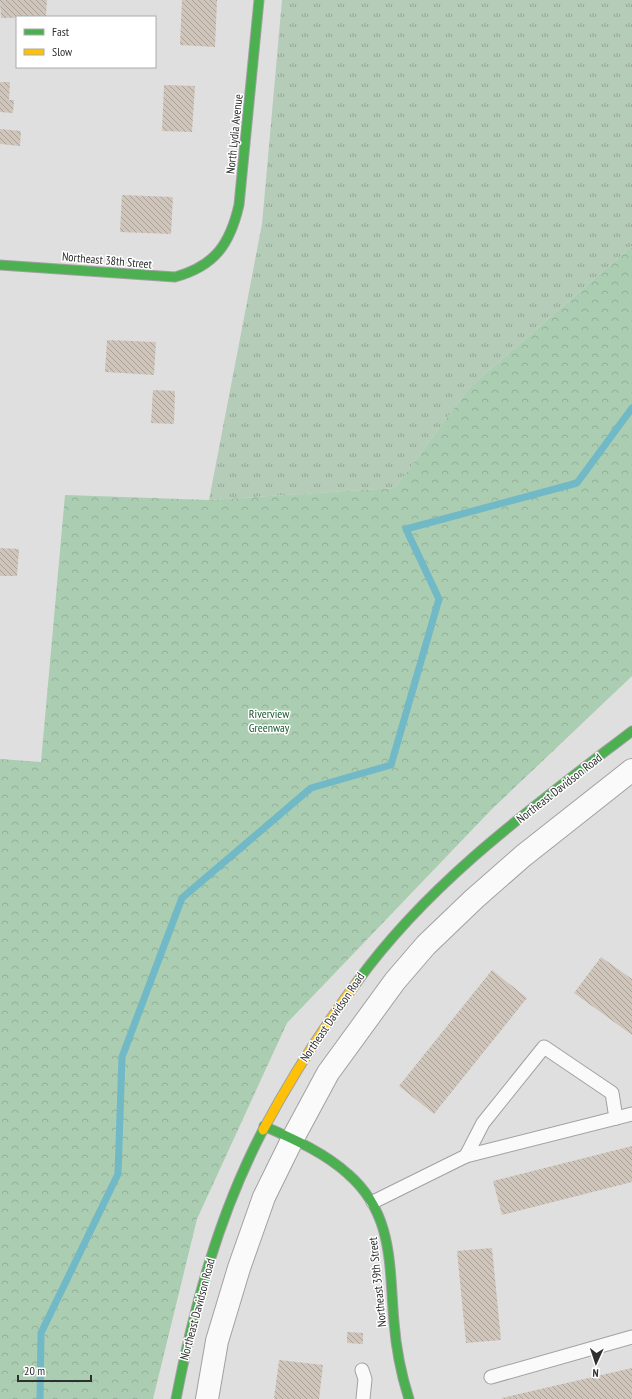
<svg xmlns="http://www.w3.org/2000/svg" width="632" height="1399" viewBox="0 0 632 1399" font-family="'PT Sans Narrow',sans-serif">
<style>
.grass{fill:url(#grass-tufts)}
.forest{fill:url(#forest-crowns)}
.lines{fill:none;stroke-linecap:round;stroke-linejoin:round}
.stream{stroke:#71b9c6;stroke-width:7}
.building{fill:url(#building-back-hatch)}
.lane-casing{stroke:#a1a1a1;stroke-width:15}
.street-casing{stroke:#a1a1a1;stroke-width:24}
.fast-casing{stroke:#a1a1a1;stroke-width:11}
.slow-casing{stroke:#a1a1a1;stroke-width:11}
.lane{stroke:#fafafa;stroke-width:13}
.street{stroke:#fafafa;stroke-width:22}
.fast{stroke:#4caf50;stroke-width:9}
.slow{stroke:#ffc107;stroke-width:9}
.labels{text-anchor:middle;dominant-baseline:central;stroke-width:3;stroke-linejoin:round;paint-order:stroke}
.street-label{font-size:12px;fill:#2e2f2f;stroke:#fff}
.park-label{font-size:12px;fill:#165828;stroke:#fff}
</style>
<defs>
<pattern id="grass-tufts" width="24" height="20" patternUnits="userSpaceOnUse"><rect width="24" height="20" fill="#b5ccb8"/><path d="M3 7l-1-3M5 7V3M7 7l1-3M15 17l-1-3M17 17v-4M19 17l1-3" fill="none" stroke="#94a696"/></pattern>
<pattern id="forest-crowns" width="20" height="18" patternUnits="userSpaceOnUse"><rect width="20" height="18" fill="#abcdb1"/><path d="M2 6a3 3 0 1 1 6 0M12 15a3 3 0 1 1 6 0" fill="none" stroke="#93b099"/></pattern>
<pattern id="building-back-hatch" width="6" height="6" patternUnits="userSpaceOnUse"><rect width="6" height="6" fill="#d0c5ba"/><path d="M-1 5l2 2M0 0l6 6M5-1l2 2" fill="none" stroke="#a9a098"/></pattern>
</defs>
<rect width="100%" height="100%" fill="#dfdfdf"/>
<polygon class="grass" points="282,0 632,0 632,246 469,388 395,488 209,500 262,224"/>
<polygon class="forest" points="632,246 632,676 492,809 287,1023 197,1219 153,1399 0,1399 0,759 41,762 65,495 209,500 395,488 469,388"/>
<g class="lines">
<polyline class="stream" points="40,1399 41,1333 118,1174 122,1057 182,898 311,788 391,765 439,599 406,529 577,483 632,408"/>
</g>
<g class="building">
<polygon points="0,0 47,0 46,17 1,18"/>
<polygon points="182,0 217,0 215,47 180,45"/>
<polygon points="0,82 10,82 9,100 14,100 13,113 0,112"/>
<polygon points="164,85 195,86 192,132 162,131"/>
<polygon points="0,129 21,131 20,146 0,144"/>
<polygon points="122,195 173,197 171,234 120,232"/>
<polygon points="107,340 156,342 154,375 105,372"/>
<polygon points="153,390 175,391 174,424 151,423"/>
<polygon points="0,548 19,549 17,576 0,576"/>
<polygon points="601,957 632,979 632,1035 574,993"/>
<polygon points="492,970 527,998 434,1114 399,1086"/>
<polygon points="632,1146 632,1182 502,1215 493,1181"/>
<polygon points="492,1248 501,1340 466,1343 457,1251"/>
<polygon points="347,1332 363,1333 363,1344 347,1343"/>
<polygon points="279,1360 323,1365 319,1399 274,1399"/>
<polygon points="632,1368 632,1399 502,1399 502,1398"/>
</g>
<g class="lines">
<defs>
<g id="lane">
<polyline points="466,1156 483,1123 544,1047 612,1093 616,1118"/>
<polyline points="373,1202 466,1156 632,1114"/>
<polyline points="362,1370 365,1379 363,1399"/>
<polyline points="491,1377 632,1337"/>
</g>
<polyline id="street" points="207,1399 217,1341 239,1268 264,1197 293,1138 328,1073 395,981 426,945 474,899 523,856 632,770"/>
<g id="fast">
<path d="M0 265 175 277C215 266 230 244 239 205L259 0"/>
<path d="M357 982C430 881 534 806 632 731"/>
<path d="M264 1126C293 1139 324 1152 348 1174 394 1214 389 1266 394 1322 396 1348 401 1374 409 1399"/>
<path d="M176 1399C194 1306 219 1214 263 1130"/>
</g>
<path id="slow" d="M263 1130C291 1078 322 1029 357 982"/>
</defs>
<use href="#lane" class="lane-casing"/>
<use href="#street" class="street-casing"/>
<use href="#fast" class="fast-casing"/>
<use href="#slow" class="slow-casing"/>
<use href="#lane" class="lane"/>
<use href="#street" class="street"/>
<use href="#fast" class="fast"/>
<use href="#slow" class="slow"/>
</g>
<g class="labels">
<g class="street-label">
<text transform="translate(234 134) rotate(-84)">North Lydia Avenue</text>
<text transform="translate(107 260) rotate(5)">Northeast 38th Street</text>
<text transform="translate(559 788) rotate(-38)">Northeast Davidson Road</text>
<text transform="translate(332 1017) rotate(-56)">Northeast Davidson Road</text>
<text transform="translate(377 1282) rotate(-96)">Northeast 39th Street</text>
<text transform="translate(197 1309) rotate(-75)">Northeast Davidson Road</text>
</g>
<g class="park-label">
<text x="269" y="713">Riverview<tspan x="269" dy="14">Greenway</tspan></text>
</g>
</g>
<rect x="16" y="16" width="140" height="52" fill="#ffffff" stroke="#abacac"/>
<rect x="24" y="29" width="20" height="6" fill="#4caf50" stroke="#abacac"/>
<text x="52" y="36" font-size="12" fill="#2e2f2f">Fast</text>
<rect x="24" y="49" width="20" height="6" fill="#ffc107" stroke="#abacac"/>
<text x="52" y="56" font-size="12" fill="#2e2f2f">Slow</text>
<g transform="translate(596 1363) rotate(183)" stroke="#ffffff" stroke-width="3" paint-order="stroke">
<path d="M0-3L7 15L0 10L-7 15Z" fill="#2e2f2f"/>
<text y="-6" font-size="11" font-weight="bold" text-anchor="middle" fill="#2e2f2f">N</text>
</g>
<path d="M18 1375v6h73v-6" fill="none" stroke="#2e2f2f" stroke-width="2"/>
<text x="24" y="1375" font-size="12" fill="#2e2f2f" stroke="#ffffff" stroke-width="3" paint-order="stroke">20 m</text>
</svg>
